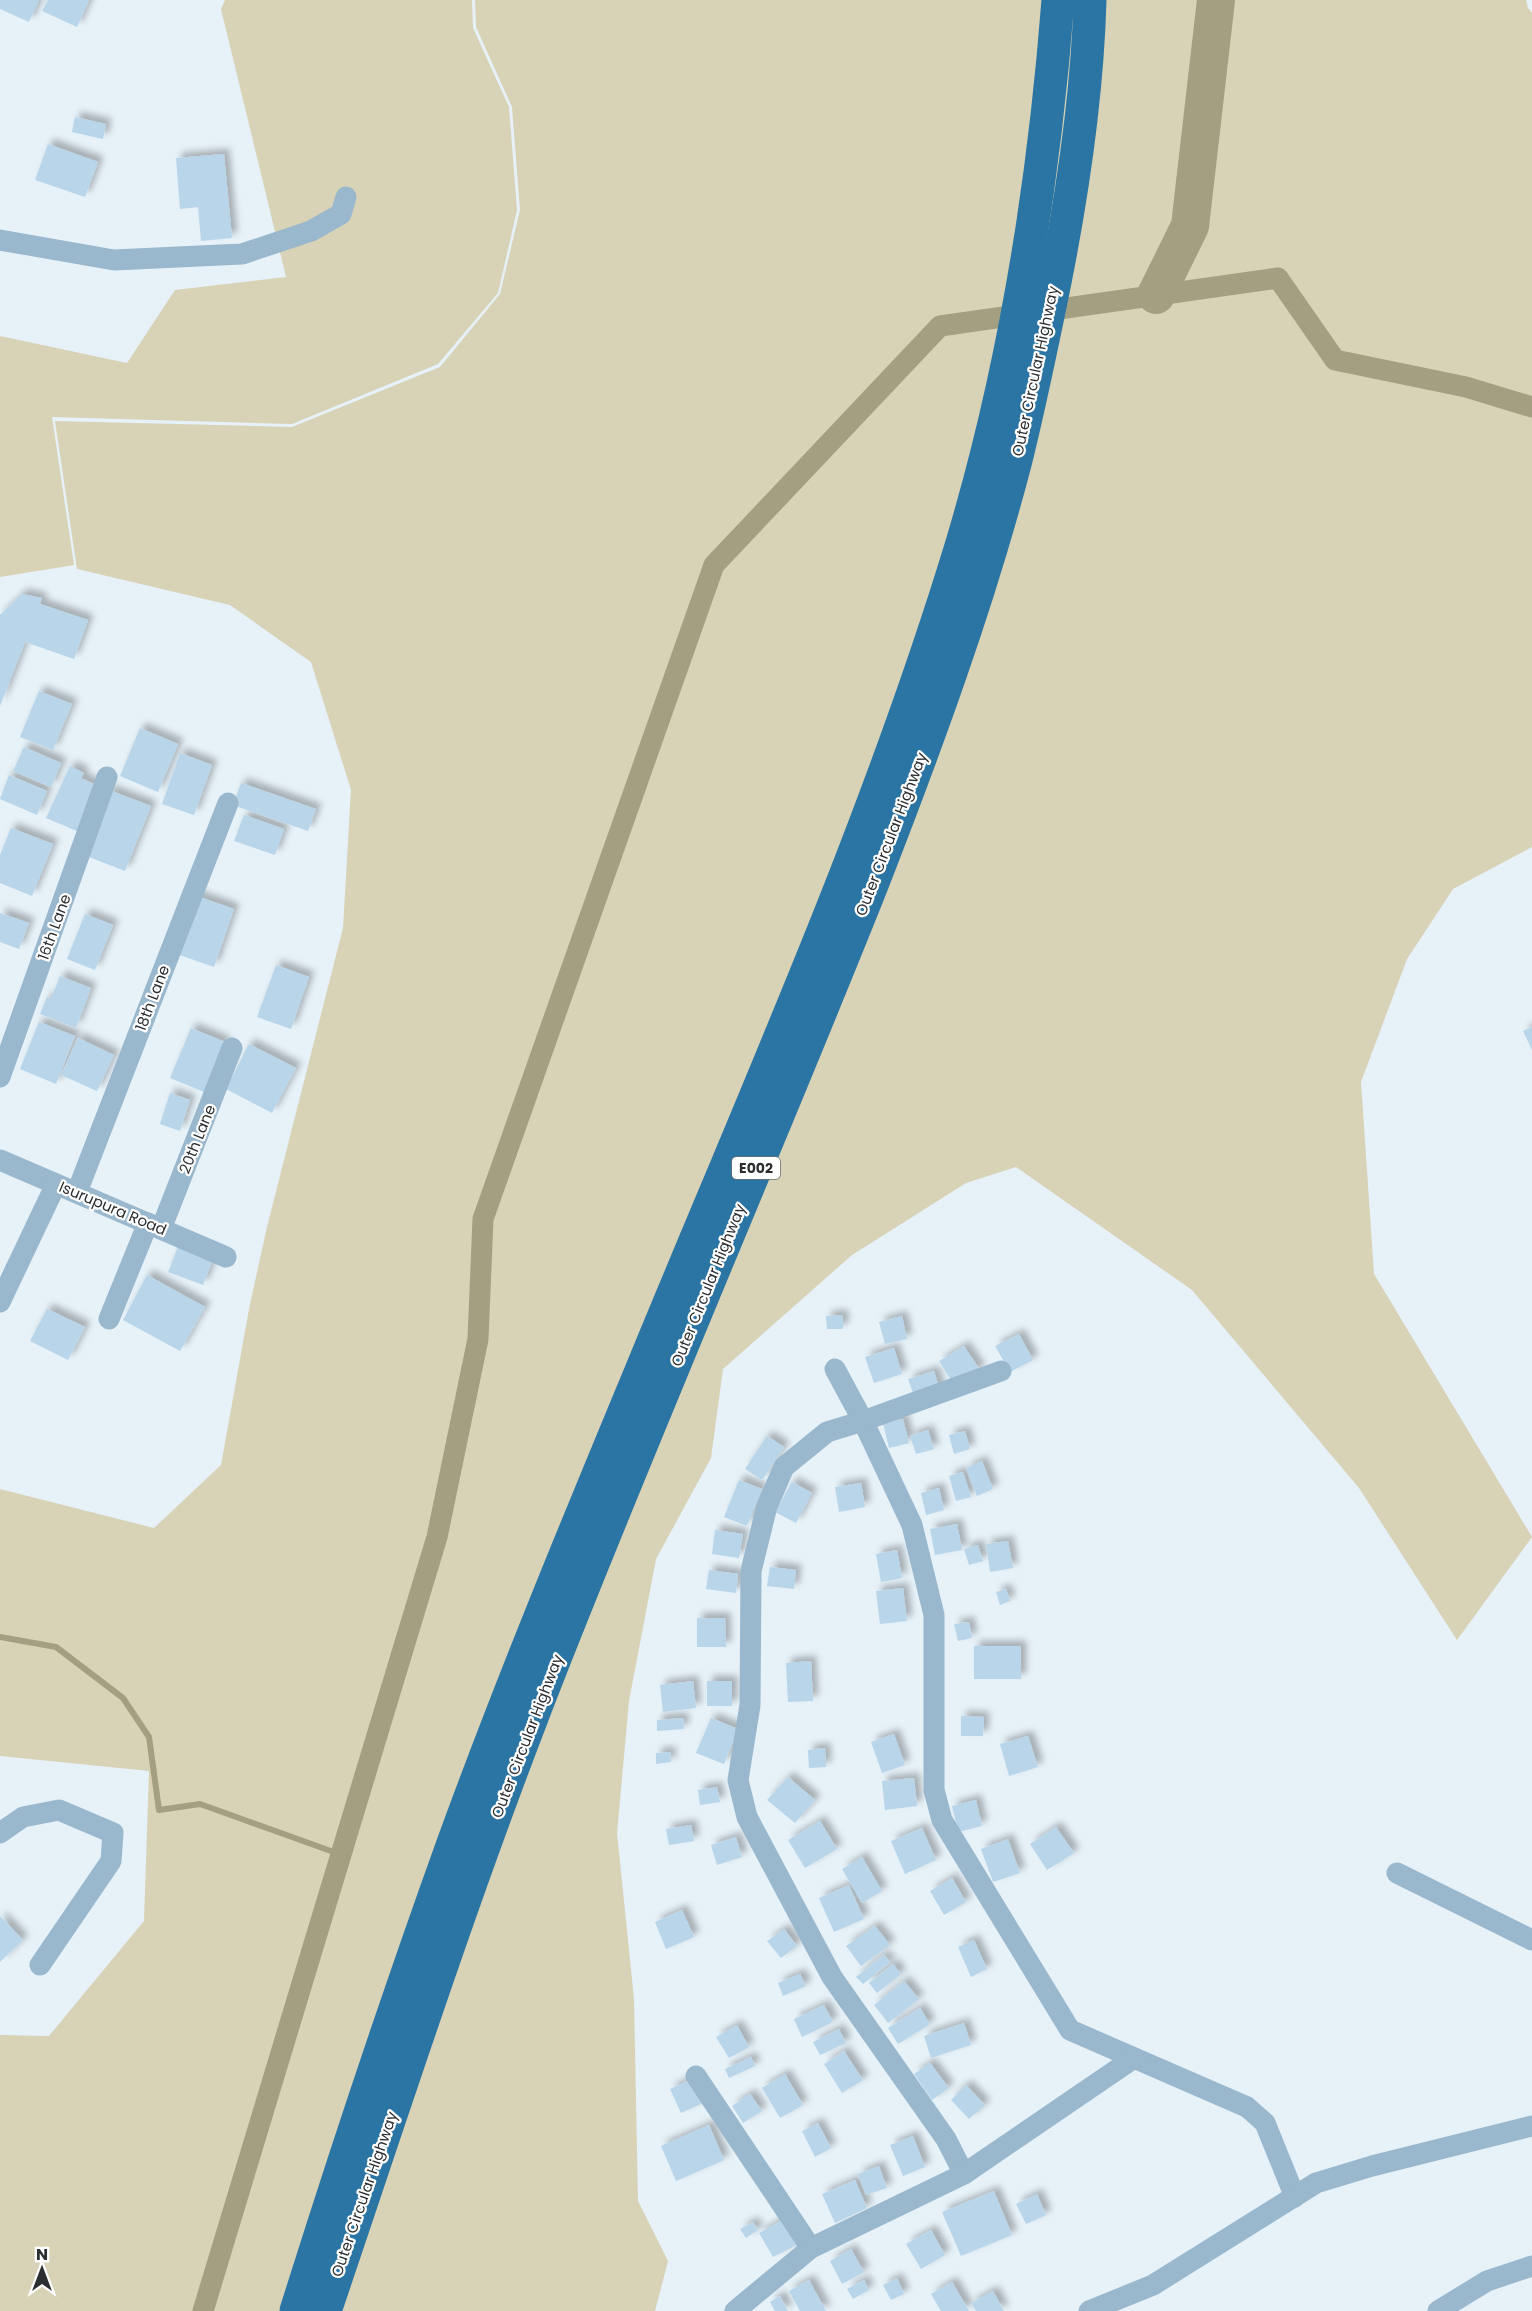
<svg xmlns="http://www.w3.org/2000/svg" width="1532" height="2311" viewBox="0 0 1532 2311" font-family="Poppins,sans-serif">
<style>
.green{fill:#d8d2b6}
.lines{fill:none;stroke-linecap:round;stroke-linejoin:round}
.stream{stroke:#a59f81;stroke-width:6}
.canal{stroke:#a59f81;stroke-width:21}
.river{stroke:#a59f81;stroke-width:38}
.building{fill:#b8d5ea;filter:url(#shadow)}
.street{stroke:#99b7cd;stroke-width:21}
.highway{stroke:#2a75a3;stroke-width:33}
.labels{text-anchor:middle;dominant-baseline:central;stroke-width:4.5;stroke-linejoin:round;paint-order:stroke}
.shield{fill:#fff;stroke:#6b6d6f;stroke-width:1.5}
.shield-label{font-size:14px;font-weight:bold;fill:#2b2f31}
.street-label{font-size:15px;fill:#2b2f31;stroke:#fff}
</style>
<defs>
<filter id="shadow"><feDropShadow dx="5.5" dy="-5.5" stdDeviation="3" flood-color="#0004"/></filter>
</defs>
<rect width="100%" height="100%" fill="#e6f1f8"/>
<g class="green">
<polygon points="225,0 472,0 473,28 509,107 517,210 498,293 438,364 292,424 52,417 74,565 0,577 0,336 127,363 175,290 286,277 221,9"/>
<polygon points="475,0 1526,0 1528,8 1532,13 1532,847 1453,889 1407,959 1361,1082 1374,1274 1532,1537 1457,1640 1359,1488 1192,1290 1016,1167 966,1183 852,1255 723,1369 711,1458 656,1559 629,1701 617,1833 634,1999 638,2201 668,2261 655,2311 0,2311 0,2035 49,2036 144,1921 149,1771 0,1756 0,1489 154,1528 221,1465 249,1309 267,1227 343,928 351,790 311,662 230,605 77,569 55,421 292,427 440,367 500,294 520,210 512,107 476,27"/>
</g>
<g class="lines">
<polyline class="stream" points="0,1637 56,1647 123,1698 149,1737 159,1810 200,1804 342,1855"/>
<polyline class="canal" points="203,2311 437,1537 478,1339 483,1219 714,565 940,326 1278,278 1335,360 1466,387 1532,407"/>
<polyline class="river" points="1156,295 1190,226 1216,0"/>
</g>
<g class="building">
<polygon points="0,0 39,0 29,22 0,9"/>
<polygon points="48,0 89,0 77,27 42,11"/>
<polygon points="75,117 106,124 103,139 72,132"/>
<polygon points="48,144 98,162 85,197 35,180"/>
<polygon points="224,154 232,238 201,241 198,207 180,209 176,158"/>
<polygon points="22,594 42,598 40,604 88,620 74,659 25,642 0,706 0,615"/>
<polygon points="39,691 72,704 53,750 20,737"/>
<polygon points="140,728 178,744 158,792 120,776"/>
<polygon points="24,747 61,763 51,787 13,771"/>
<polygon points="180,753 212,765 194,815 162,804"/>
<polygon points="70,766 84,773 81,778 100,787 79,832 46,818"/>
<polygon points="9,775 47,791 37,815 0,799"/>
<polygon points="241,783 316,809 308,831 233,805"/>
<polygon points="109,790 151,806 125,871 84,855"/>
<polygon points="244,815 284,829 275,855 234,841"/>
<polygon points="11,828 53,844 32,896 0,883 0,855"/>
<polygon points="194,895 234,909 214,967 174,953"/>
<polygon points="0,913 29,923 19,949 0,942"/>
<polygon points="85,914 113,925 95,970 67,959"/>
<polygon points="276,965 309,977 291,1029 257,1017"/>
<polygon points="60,976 91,988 76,1028 40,1014 47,997 51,999"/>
<polygon points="39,1022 75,1036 56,1084 20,1069"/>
<polygon points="1532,1027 1532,1050 1523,1031"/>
<polygon points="191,1028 225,1042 204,1092 170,1078"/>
<polygon points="78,1038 114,1055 97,1091 61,1075"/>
<polygon points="249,1044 296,1068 272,1113 226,1089"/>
<polygon points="170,1093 190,1100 180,1131 160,1124"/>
<polygon points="180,1242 215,1254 203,1285 168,1272"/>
<polygon points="147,1275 205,1307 180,1351 123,1320"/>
<polygon points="47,1309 85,1327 68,1360 30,1341"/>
<polygon points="843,1315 843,1329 827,1329 826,1316"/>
<polygon points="902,1316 907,1339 885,1344 879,1322"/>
<polygon points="1019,1334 1033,1360 1010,1372 995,1346"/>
<polygon points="964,1346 980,1370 954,1385 939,1361"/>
<polygon points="894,1348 902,1374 874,1383 865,1357"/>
<polygon points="934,1371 940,1391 915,1399 908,1379"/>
<polygon points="903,1419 909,1443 889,1448 883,1423"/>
<polygon points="928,1430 934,1449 916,1454 910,1436"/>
<polygon points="965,1431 970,1449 954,1454 949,1435"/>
<polygon points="767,1436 784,1447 762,1480 745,1469"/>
<polygon points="982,1461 993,1489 977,1496 966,1468"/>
<polygon points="963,1472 971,1497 956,1501 949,1476"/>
<polygon points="739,1480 762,1489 747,1526 724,1517"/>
<polygon points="792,1482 812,1493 796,1523 775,1512"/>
<polygon points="861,1483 865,1507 839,1512 835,1487"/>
<polygon points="939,1488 944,1510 926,1515 921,1493"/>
<polygon points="957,1524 962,1550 935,1555 930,1529"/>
<polygon points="715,1530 743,1534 739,1558 712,1554"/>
<polygon points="1008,1541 1013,1568 990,1572 986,1544"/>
<polygon points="978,1545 983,1561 969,1565 964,1549"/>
<polygon points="897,1550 902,1578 881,1582 876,1554"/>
<polygon points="770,1567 796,1570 794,1589 767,1586"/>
<polygon points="709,1570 738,1574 736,1593 706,1589"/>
<polygon points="903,1588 907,1621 880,1624 876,1591"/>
<polygon points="1006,1589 1010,1601 1000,1605 996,1592"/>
<polygon points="697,1618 725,1618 726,1647 697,1647"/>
<polygon points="969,1622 972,1638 958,1641 954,1624"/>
<rect x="974" y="1646" width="47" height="33"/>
<polygon points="811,1661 813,1701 788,1702 786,1663"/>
<polygon points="693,1681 696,1708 663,1712 660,1685"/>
<rect x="707" y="1681" width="25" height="25"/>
<polygon points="961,1716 984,1717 983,1736 961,1736"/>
<polygon points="683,1718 684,1729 657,1731 657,1720"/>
<polygon points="711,1718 738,1729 724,1764 696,1753"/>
<polygon points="894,1734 905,1765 882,1773 871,1742"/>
<polygon points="1028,1736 1038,1767 1009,1776 1000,1744"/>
<polygon points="825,1748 826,1767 809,1768 808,1750"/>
<polygon points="670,1752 671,1762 656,1764 656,1753"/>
<polygon points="788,1777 815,1800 795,1823 767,1800"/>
<polygon points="914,1778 917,1806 885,1810 882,1781"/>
<polygon points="717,1787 720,1802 700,1805 698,1790"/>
<polygon points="976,1800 982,1826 958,1832 952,1806"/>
<polygon points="820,1821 837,1849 805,1868 788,1840"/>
<polygon points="691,1825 694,1841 669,1845 666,1829"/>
<polygon points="1056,1827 1074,1853 1047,1870 1030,1844"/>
<polygon points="922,1828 936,1860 905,1874 891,1841"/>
<polygon points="736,1837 742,1857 717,1865 711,1845"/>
<polygon points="1008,1839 1020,1873 993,1882 981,1849"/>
<polygon points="862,1857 882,1891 862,1903 842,1869"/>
<polygon points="952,1878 966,1902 944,1915 930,1891"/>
<polygon points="849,1885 864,1919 834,1932 819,1898"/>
<polygon points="682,1910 694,1937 666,1949 655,1922"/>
<polygon points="0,1916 23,1940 0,1962"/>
<polygon points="875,1926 890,1945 861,1966 846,1946"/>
<polygon points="784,1929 797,1946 781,1958 767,1941"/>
<polygon points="974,1940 987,1969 971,1977 958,1947"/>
<polygon points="884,1955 890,1962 863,1984 856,1977"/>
<polygon points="893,1964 901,1974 877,1993 869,1983"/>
<polygon points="800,1974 806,1986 783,1996 778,1983"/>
<polygon points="904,1981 919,1999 888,2023 874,2005"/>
<polygon points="824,2005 833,2022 802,2037 794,2019"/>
<polygon points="920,2008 930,2024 898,2044 888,2028"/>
<polygon points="964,2023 971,2045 931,2058 924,2036"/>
<polygon points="737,2025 749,2047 729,2058 716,2037"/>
<polygon points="839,2029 846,2043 820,2055 813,2042"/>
<polygon points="844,2051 863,2080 842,2093 824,2064"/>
<polygon points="751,2057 755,2066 729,2078 725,2069"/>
<polygon points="930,2063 949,2088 932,2100 914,2074"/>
<polygon points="785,2074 803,2105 780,2118 762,2088"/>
<polygon points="692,2079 703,2103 681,2113 670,2089"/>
<polygon points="966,2085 985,2105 969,2119 951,2100"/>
<polygon points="750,2094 762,2111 743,2123 732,2106"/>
<polygon points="818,2123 831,2148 815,2157 802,2131"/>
<polygon points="709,2125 724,2160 676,2181 661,2146"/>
<polygon points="913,2136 925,2167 903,2176 890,2145"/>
<polygon points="879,2166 887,2188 866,2195 858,2174"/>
<polygon points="855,2180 867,2208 835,2223 822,2194"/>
<polygon points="994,2191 1012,2235 961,2256 942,2212"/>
<polygon points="1037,2194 1046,2215 1026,2224 1016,2204"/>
<polygon points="783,2220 797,2245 773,2257 759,2233"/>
<polygon points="753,2222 758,2230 746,2238 740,2229"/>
<polygon points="931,2230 945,2255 921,2269 906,2244"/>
<polygon points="851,2249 864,2272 842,2284 830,2261"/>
<polygon points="897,2278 904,2294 891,2300 883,2285"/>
<polygon points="809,2280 826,2311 800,2311 789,2291"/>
<polygon points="864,2280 869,2290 853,2299 847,2289"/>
<polygon points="952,2282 969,2311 941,2311 931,2294"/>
<polygon points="993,2291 1004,2311 976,2311 971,2303"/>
<polygon points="780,2296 788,2311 775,2311 770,2302"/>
</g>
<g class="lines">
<g class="street">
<polyline points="0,240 114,260 242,254 311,231 341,214 346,197"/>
<polyline points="0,1077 107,777"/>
<polyline points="0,1160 226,1257"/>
<polyline points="77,1192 228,803"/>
<polyline points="161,1229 232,1048"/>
<polyline points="0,1302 56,1184"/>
<polyline points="109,1319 148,1223"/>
<polyline points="835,1369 863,1421 912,1525 934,1615 934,1790 942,1820 1070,2030 1247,2107 1265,2123 1295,2197"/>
<polyline points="0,1833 23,1817 59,1810 113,1833 111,1861 40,1965"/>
<polyline points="1397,1873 1532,1940"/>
<polyline points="696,2076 811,2248"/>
<polyline points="964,2174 946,2139 832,1977 747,1817 738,1780 750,1705 751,1571 767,1506 784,1467 827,1432 863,1421 1001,1371"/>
<polyline points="735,2311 811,2248 964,2174 1134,2058"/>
<polyline points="1089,2311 1153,2285 1316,2183 1372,2166 1532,2126"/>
<polyline points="1438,2311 1487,2281 1532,2266"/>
</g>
<g class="highway">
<path d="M296 2311C345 2155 397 1999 452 1846 511 1684 577 1525 643 1366 754 1096 877 823 962 543 1015 366 1044 183 1058 0"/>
<path d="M325 2311C392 2113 456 1915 531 1720 575 1605 622 1492 669 1378 736 1215 805 1053 870 890 925 749 978 606 1016 460 1028 412 1038 364 1048 316 1070 212 1087 107 1090 0"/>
</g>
</g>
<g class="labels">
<rect class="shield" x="732" y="1157" width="48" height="22" rx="4.5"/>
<g class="shield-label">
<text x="756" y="1168">E002</text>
</g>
<g class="street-label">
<text transform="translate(1035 371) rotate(-78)">Outer Circular Highway</text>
<text transform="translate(891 834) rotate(-69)">Outer Circular Highway</text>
<text transform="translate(54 927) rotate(-70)">16th Lane</text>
<text transform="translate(152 998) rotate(-69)">18th Lane</text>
<text transform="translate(197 1139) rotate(-68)">20th Lane</text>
<text transform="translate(113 1208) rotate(23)">Isurupura Road</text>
<text transform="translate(708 1285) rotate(-68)">Outer Circular Highway</text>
<text transform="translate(527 1736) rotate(-69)">Outer Circular Highway</text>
<text transform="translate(364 2194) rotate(-71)">Outer Circular Highway</text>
</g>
</g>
<g transform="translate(42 2269)" stroke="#ffffff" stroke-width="4.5" paint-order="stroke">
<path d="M0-4.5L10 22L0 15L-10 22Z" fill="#2b2f31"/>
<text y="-9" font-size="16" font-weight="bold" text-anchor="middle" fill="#2b2f31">N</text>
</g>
</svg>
